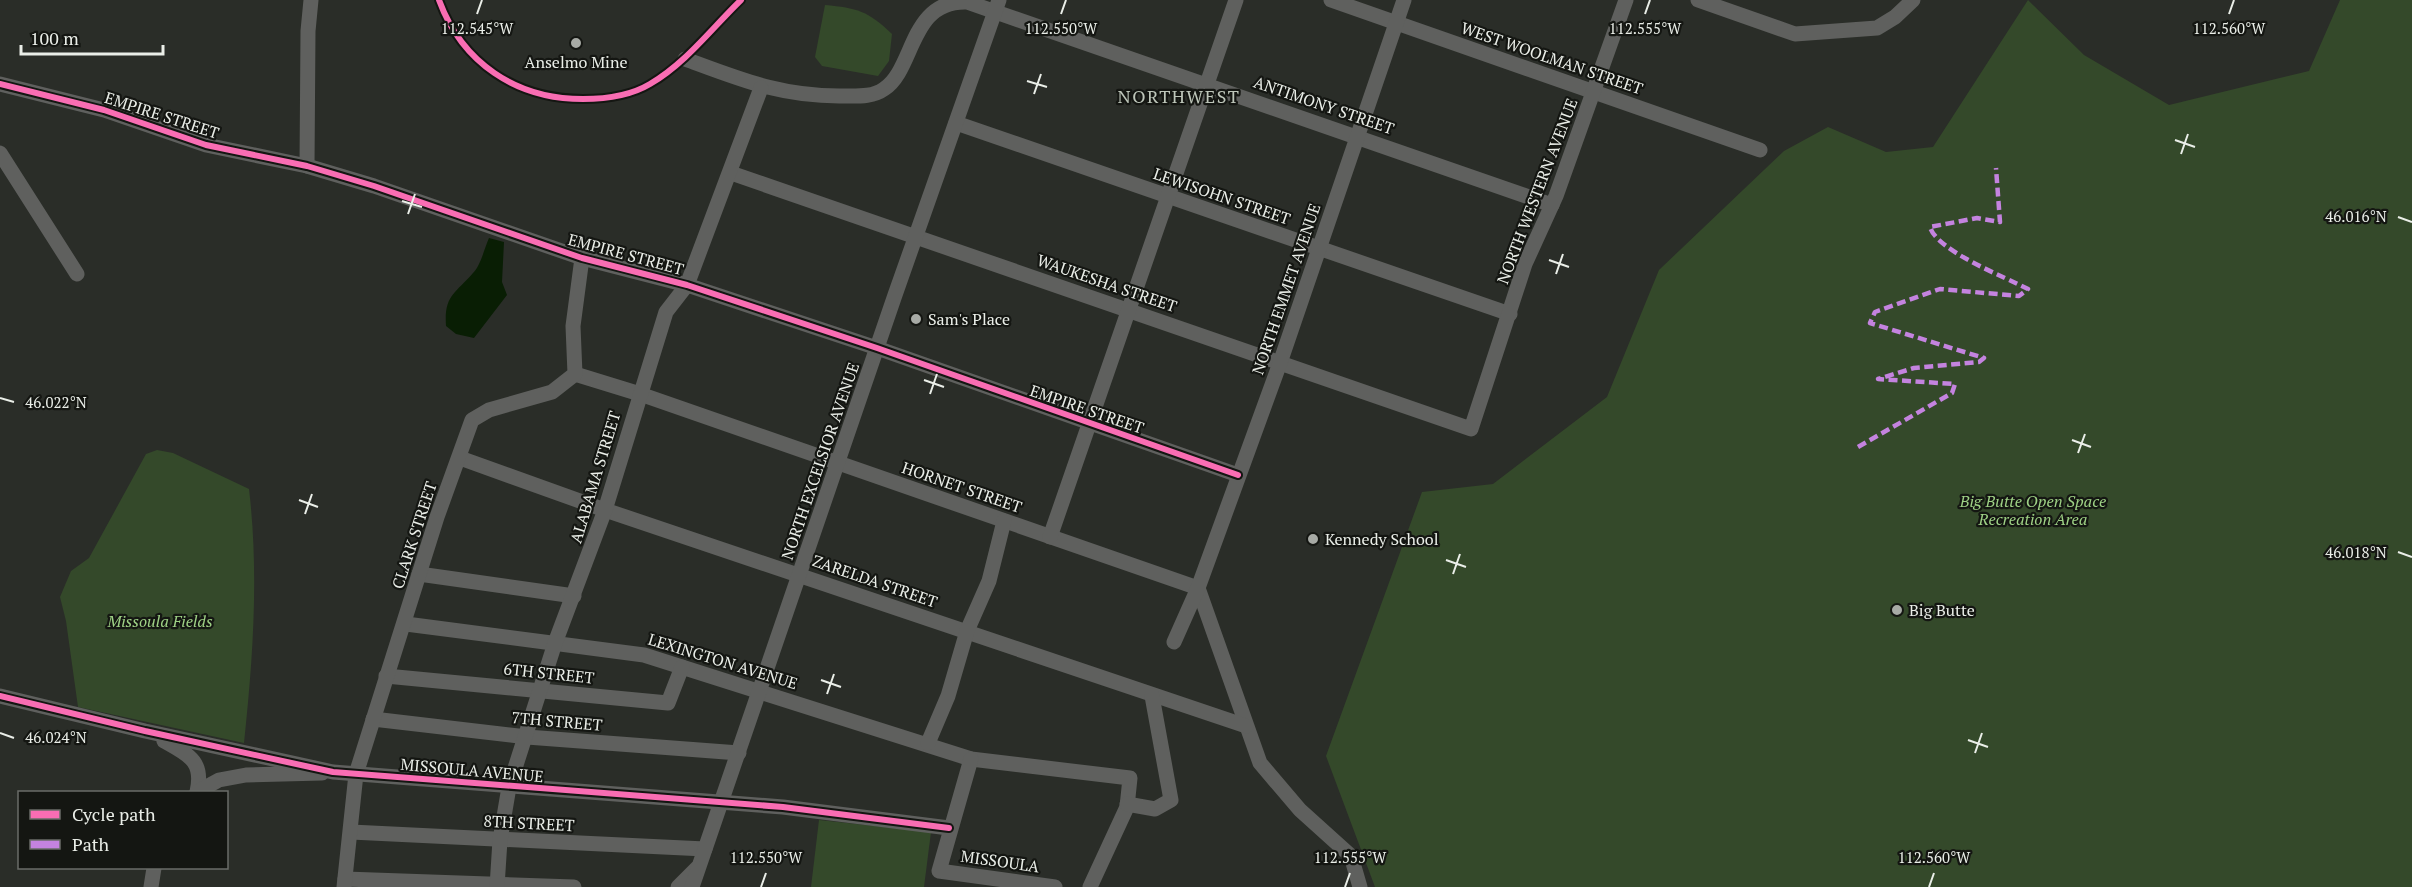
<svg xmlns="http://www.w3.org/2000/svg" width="2412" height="887" viewBox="0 0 2412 887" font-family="'PT Serif',serif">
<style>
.green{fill:#34492a}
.water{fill:#091e04}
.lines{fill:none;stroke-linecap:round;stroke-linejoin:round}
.minor{stroke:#5f605e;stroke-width:15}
.quiet{stroke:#c483df;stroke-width:4.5;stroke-dasharray:9 4.5;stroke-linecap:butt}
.cycleway-casing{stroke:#141612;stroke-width:10}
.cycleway{stroke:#f96db3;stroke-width:6}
.ticks{fill:none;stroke:#eaeee8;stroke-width:2}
.poi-dot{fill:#a7aaa5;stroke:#141612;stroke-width:2}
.labels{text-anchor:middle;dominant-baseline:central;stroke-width:4.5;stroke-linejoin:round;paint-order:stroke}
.street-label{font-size:16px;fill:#eaeee8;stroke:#141612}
.poi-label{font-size:16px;fill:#eaeee8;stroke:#141612;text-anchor:start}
.park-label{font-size:16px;font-style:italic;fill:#9ed185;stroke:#141612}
.neighbourhood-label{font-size:18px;letter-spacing:1.5px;fill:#bdc5b9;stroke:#141612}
.ticks-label{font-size:15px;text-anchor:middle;fill:#eaeee8;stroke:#141612;stroke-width:4.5;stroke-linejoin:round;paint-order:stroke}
</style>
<rect width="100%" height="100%" fill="#2a2d28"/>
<g class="green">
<polygon points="2028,0 2084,55 2169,105 2309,71 2340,0 2412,0 2412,887 1375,887 1326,756 1422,492 1493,484 1607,397 1659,270 1784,151 1828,127 1886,152 1933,147"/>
<path d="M825 5C857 8 868 11 892 34L889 61 878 76 822 66 815 57Z"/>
<path d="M157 450 173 453 249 489C259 573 253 659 244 743L78 707 66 621 60 597 71 571 89 558 146 454Z"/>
<polygon points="819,820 931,832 924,887 811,887"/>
</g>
<path class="water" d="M489 238 504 242 502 282 507 295 474 338 456 334 446 326C444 295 455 294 473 273 481 265 484 249 489 238Z"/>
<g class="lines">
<g class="minor">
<polyline points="1331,0 1760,150"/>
<polyline points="1698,0 1795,34 1877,28 1895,17 1913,0"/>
<path d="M685 59C742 80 782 97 844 96 858 96 873 97 884 89 915 69 909 0 967 2L1552 205"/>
<polyline points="0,84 104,110 206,145 307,166 374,186 582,258 687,285 877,348 1238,475"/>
<polyline points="956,123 1510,314"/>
<polyline points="0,153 77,274"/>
<polyline points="307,166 308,31 311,0"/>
<polyline points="731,173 1471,429 1525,264 1556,196 1626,0"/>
<polyline points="575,374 640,394 1198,588 1260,763 1300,810 1351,856 1360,887"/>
<polyline points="460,458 605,510 1246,726"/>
<polyline points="1050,537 1236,0"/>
<polyline points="419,574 574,596"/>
<polyline points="406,624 644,655 971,759 1130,778 1127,807 1090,887"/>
<polyline points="1174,642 1198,588 1280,363 1404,0"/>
<polyline points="386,676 668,703 682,667"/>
<polyline points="0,696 145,731 333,772 783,807 949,828"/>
<polyline points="373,719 527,737 739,753"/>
<path d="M164 741C189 755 204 761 197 792"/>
<polyline points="928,743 948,696 967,631 989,581 1004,521"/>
<polyline points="971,759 939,871 1055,887"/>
<polyline points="197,792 219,780 246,775 322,773"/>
<polyline points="1127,804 1155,809 1171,800 1152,696"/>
<polyline points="351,832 705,849"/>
<polyline points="345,879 574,887"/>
<polyline points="151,887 154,868"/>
<polyline points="344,887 356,774 437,517 472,420 489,410 552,392 575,374 573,326 582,258"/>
<polyline points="497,887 500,840 509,787 555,643 605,510 666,312 687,285 761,88"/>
<polyline points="678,887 697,868"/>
<polyline points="692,887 895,295 999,0"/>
</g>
<path class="quiet" d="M1858 447 1952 393 1955 384 1878 379 1914 368 1979 362 1984 358 1870 323 1875 312 1940 289 2019 296 2028 289C2005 277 1937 251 1930 227L1977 218 2000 222 1996 168"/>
<defs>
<g id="cycleway">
<path d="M439 0C462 63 516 99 583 99 606 99 630 96 650 84 686 63 711 29 741 0"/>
<polyline points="0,84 104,110 206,145 307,166 374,186 582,258 687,285 877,348 1238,475"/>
<polyline points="0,696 145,731 333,772 783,807 949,828"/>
</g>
</defs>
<use href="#cycleway" class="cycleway-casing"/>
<use href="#cycleway" class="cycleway"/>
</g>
<path class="ticks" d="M477 14 482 0M1061 14 1066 0M1645 14 1650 0M2229 14 2234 0M1027 81 1047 87M1034 94 1041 74M2175 140 2195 147M2181 154 2188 134M402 201 422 207M408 214 415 194M2398 217 2412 222M1549 260 1569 267M1556 274 1563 254M924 380 944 387M930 394 937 374M0 398 14 402M2072 440 2091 447M2078 453 2085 434M299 500 318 507M305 514 312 494M2398 552 2412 557M1446 560 1466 567M1453 574 1460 554M821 680 841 687M827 694 834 674M0 733 14 738M1968 740 1988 747M1975 753 1982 733M761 887 766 873M1345 887 1350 873M1929 887 1934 873"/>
<g class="poi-dot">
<circle cx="576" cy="43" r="6"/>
<circle cx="916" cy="319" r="6"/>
<circle cx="1313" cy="539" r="6"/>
<circle cx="1897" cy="610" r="6"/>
</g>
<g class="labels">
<g class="street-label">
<text transform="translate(1552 58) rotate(19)">WEST WOOLMAN STREET</text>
<text transform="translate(1324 105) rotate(19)">ANTIMONY STREET</text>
<text transform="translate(162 115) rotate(18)">EMPIRE STREET</text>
<text transform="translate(1537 191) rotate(-69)">NORTH WESTERN AVENUE</text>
<text transform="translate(1222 196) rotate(19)">LEWISOHN STREET</text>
<text transform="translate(626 254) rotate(15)">EMPIRE STREET</text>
<text transform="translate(1107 283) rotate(19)">WAUKESHA STREET</text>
<text transform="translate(1286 289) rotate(-71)">NORTH EMMET AVENUE</text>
<text transform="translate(1087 409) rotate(19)">EMPIRE STREET</text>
<text transform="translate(820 461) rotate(-71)">NORTH EXCELSIOR AVENUE</text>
<text transform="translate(595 477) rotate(-73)">ALABAMA STREET</text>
<text transform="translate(962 487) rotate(19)">HORNET STREET</text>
<text transform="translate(414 535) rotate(-72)">CLARK STREET</text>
<text transform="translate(875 581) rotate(19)">ZARELDA STREET</text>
<text transform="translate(723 661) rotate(17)">LEXINGTON AVENUE</text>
<text transform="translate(549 673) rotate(6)">6TH STREET</text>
<text transform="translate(557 721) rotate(5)">7TH STREET</text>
<text transform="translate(472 770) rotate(5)">MISSOULA AVENUE</text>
<text transform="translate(529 823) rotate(3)">8TH STREET</text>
<text transform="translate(1000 861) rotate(8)">MISSOULA</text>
</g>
<g class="poi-label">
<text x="576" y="62" text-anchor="middle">Anselmo Mine</text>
<text x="928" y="319">Sam's Place</text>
<text x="1325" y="539">Kennedy School</text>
<text x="1909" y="610">Big Butte</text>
</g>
<g class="park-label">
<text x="2033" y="501">Big Butte Open Space<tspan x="2033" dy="18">Recreation Area</tspan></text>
<text x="160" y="621">Missoula Fields</text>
</g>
<g class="neighbourhood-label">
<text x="1179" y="96">NORTHWEST</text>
</g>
</g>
<g class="ticks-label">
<text x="477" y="34">112.545°W</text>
<text x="1061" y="34">112.550°W</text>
<text x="1645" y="34">112.555°W</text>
<text x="2229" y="34">112.560°W</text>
<text x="2356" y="222">46.016°N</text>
<text x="56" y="408">46.022°N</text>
<text x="2356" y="558">46.018°N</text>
<text x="56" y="743">46.024°N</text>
<text x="766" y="863">112.550°W</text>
<text x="1350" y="863">112.555°W</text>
<text x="1934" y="863">112.560°W</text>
</g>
<rect x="18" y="791" width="210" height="78" fill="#141612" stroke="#6a6c68" stroke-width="1.5"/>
<rect x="30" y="810" width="30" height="9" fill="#f96db3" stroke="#6a6c68" stroke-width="1.5"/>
<text x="72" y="821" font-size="18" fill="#eaeee8">Cycle path</text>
<rect x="30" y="840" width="30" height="9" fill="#c483df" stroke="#6a6c68" stroke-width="1.5"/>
<text x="72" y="851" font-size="18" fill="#eaeee8">Path</text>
<path d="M21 45v9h142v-9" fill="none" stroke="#eaeee8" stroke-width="3"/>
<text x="30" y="45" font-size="18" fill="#eaeee8" stroke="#141612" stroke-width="4.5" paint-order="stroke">100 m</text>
</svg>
